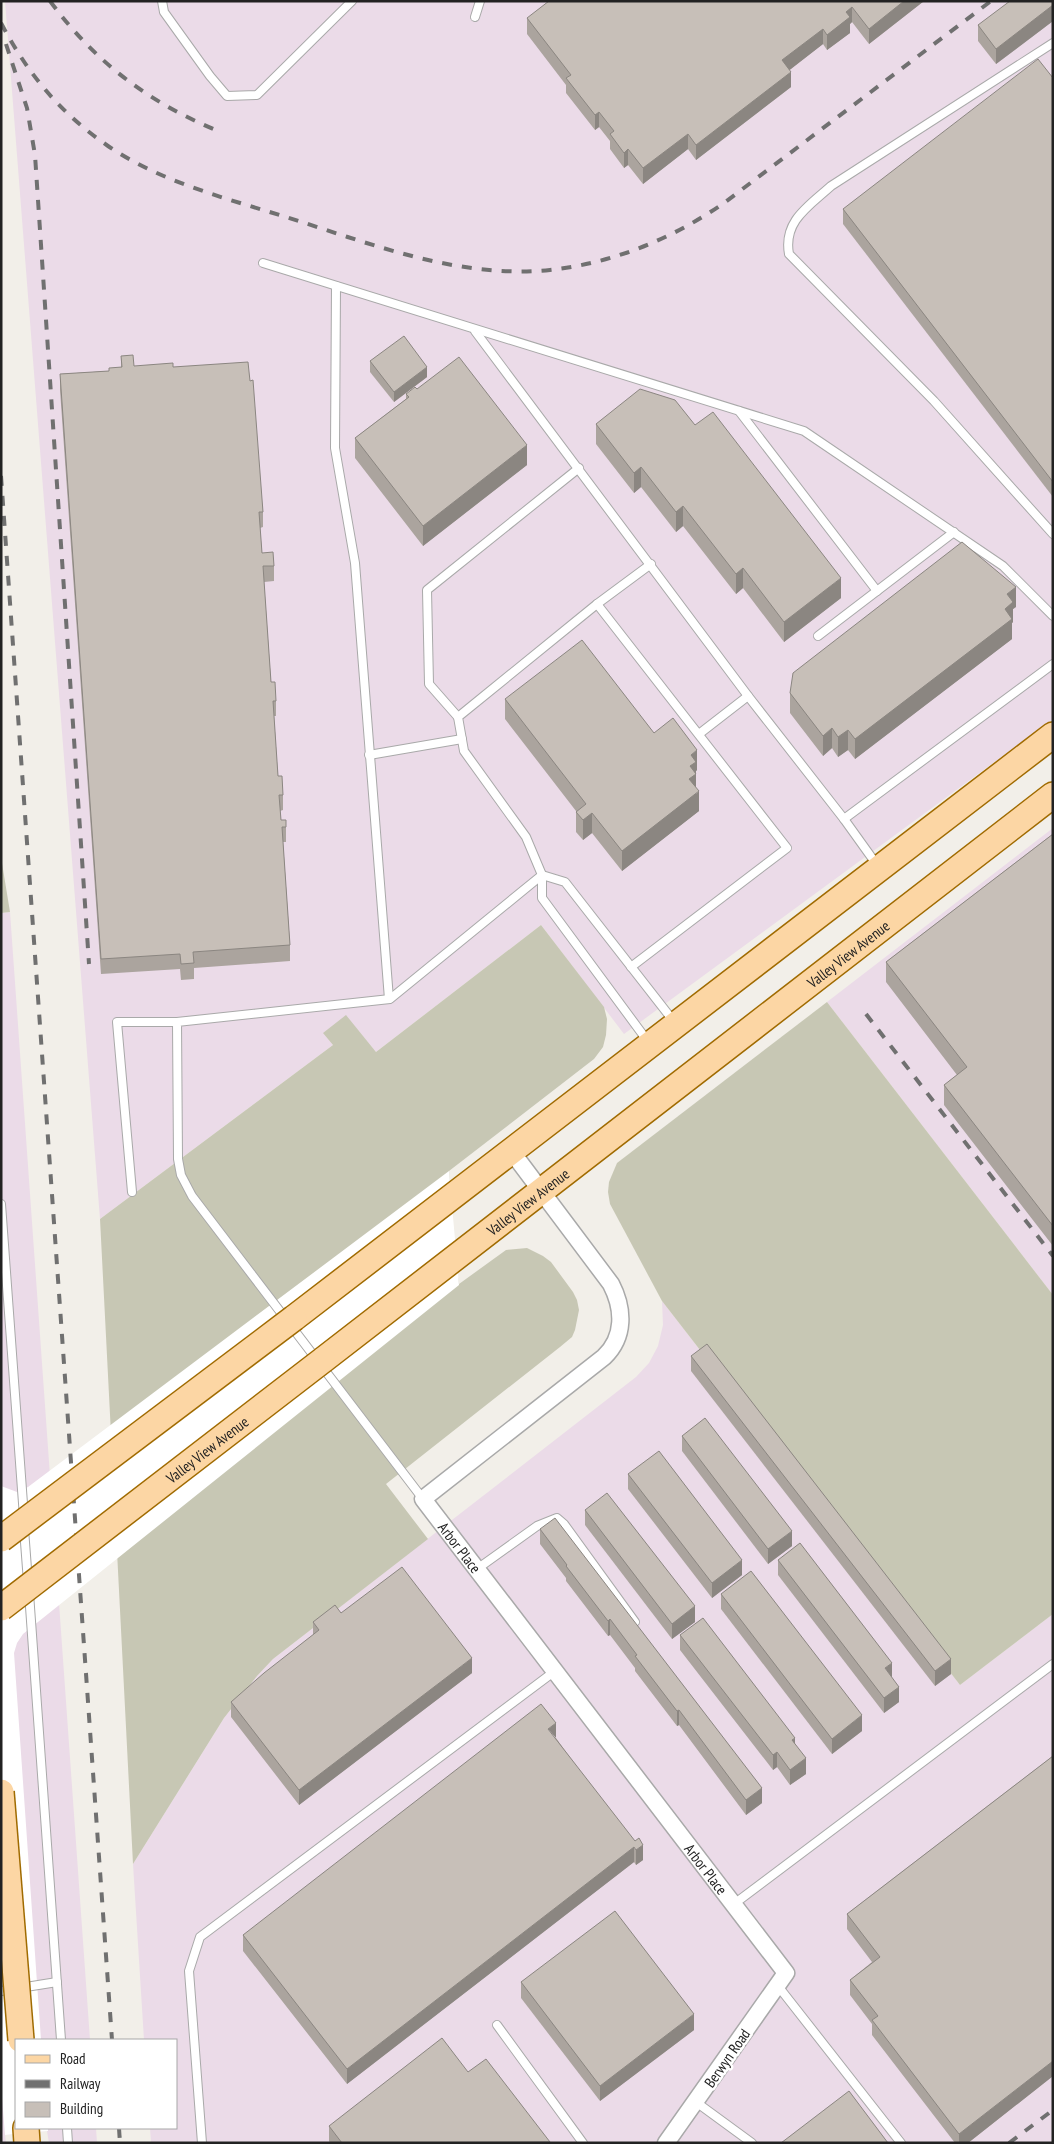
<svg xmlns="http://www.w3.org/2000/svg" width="1054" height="2144" viewBox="0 0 1054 2144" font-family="'PT Sans Narrow',sans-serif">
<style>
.industrial{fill:#ebdbe8}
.construction{fill:#c7c7b4}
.pier{fill:#fff}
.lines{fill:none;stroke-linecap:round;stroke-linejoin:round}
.lane-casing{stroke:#a9a9a9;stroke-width:10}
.street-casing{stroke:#a9a9a9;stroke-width:19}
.primary-casing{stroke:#a06b00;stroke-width:28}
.lane{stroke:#fff;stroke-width:8}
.street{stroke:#fff;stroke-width:16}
.primary{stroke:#fcd6a4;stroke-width:25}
.rail{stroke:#707070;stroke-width:4;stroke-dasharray:10 10;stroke-linecap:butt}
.primary-bridge-casing{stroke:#a06b00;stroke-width:28;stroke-linecap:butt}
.primary-bridge{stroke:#fcd6a4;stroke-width:25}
.wall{fill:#aba49e}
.shaded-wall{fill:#8b8681}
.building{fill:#c7bfb8;stroke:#8b8681}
.labels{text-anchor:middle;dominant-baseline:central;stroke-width:5;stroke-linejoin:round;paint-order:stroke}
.street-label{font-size:15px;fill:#222;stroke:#fff}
</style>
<rect width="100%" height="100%" fill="#f2efe9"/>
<g class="industrial">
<polygon points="5,1 1053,1 1053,719 624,1034 541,925 376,1052 346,1016 324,1033 333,1045 100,1219"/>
<polygon points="1053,828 1053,1295 827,1002"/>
<polygon points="10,912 90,2040 16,2040 16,2128 96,2128 97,2143 49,2143 47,2131 5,2135 6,2143 1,2143 1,913"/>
<polygon points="662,1301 960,1685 1053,1614 1053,2143 151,2143 150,2128 176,2128 176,2040 144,2040 133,1864 224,1718 257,1676 273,1659 636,1377 649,1363 658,1346 663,1325"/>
</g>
<g class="construction">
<polygon points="1,857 10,912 1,913"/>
<polygon points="541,925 604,1007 607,1019 606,1035 603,1047 594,1059 449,1171 455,1257 459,1284 506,1250 527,1248 543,1256 551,1262 573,1292 577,1300 579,1310 575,1330 572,1337 560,1347 386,1484 428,1539 273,1659 257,1676 224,1718 133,1864 100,1219 333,1045 323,1033 346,1015 376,1052"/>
<polygon points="827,1002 1053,1295 1053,1614 960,1685 662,1301 610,1204 608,1192 609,1182 617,1163"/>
</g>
<polygon class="pier" points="449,1171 459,1285 23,1634 17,1643 14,1653 41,2040 16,2040 16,2128 48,2128 48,2131 5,2135 1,2085 1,1486 17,1492 28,1487"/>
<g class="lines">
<defs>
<g id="lane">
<polyline points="162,1 164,12 210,76 227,96 257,95 352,1"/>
<polyline points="475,17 480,1"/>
<path d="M1053 43 831 186C809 206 783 221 789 254L934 401 1053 534"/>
<polyline points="263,263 804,431 1003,566 1053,616"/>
<polyline points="336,286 335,448 355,563 389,999"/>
<polyline points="475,331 748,696 844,819 877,865"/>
<polyline points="739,411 877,591"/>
<polyline points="597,604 787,848 631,967"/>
<polyline points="818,636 954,532"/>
<polyline points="458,717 429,684 427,590 579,468"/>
<polyline points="699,734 748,696"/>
<polyline points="369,755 462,739"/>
<polyline points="844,819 1053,664"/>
<polyline points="542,875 565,882 675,1023"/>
<polyline points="649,1043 542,898 542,875 526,837 464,751 458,717 597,604 651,564"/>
<polyline points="132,1192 117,1022 177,1022"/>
<polyline points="1,1204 24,1517"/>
<polyline points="423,1499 192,1196 181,1175 178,1159 177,1022 390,999 542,875"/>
<polyline points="24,1529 28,1582"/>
<polyline points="477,1569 537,1526 557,1518 564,1524 635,1622"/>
<polyline points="29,1593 61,2040"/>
<polyline points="734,1904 1053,1664"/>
<polyline points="778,1986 901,2143"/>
<polyline points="1,1991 57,1982"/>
<polyline points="497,2025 583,2143"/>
<polyline points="696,2102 752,2143"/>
<polyline points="67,2128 68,2143"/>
<polyline points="202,2143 189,1971 200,1937 555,1671"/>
</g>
<g id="street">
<path id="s1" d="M512 1152 611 1284C624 1309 625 1337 604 1357L423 1499 786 1973 666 2143"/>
</g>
<g id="primary">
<polyline points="294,1318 1053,735"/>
<path id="s2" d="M323 1360 1053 795"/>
<polyline points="26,2128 27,2143"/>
</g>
</defs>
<use href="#lane" class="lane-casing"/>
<use href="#street" class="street-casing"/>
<use href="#primary" class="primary-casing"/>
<use href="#lane" class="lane"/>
<use href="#street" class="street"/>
<use href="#primary" class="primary"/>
<g class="rail">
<path d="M50 1C95 62 148 102 218 131"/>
<path d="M1 23C28 74 59 112 108 146 161 182 225 198 286 217 372 244 458 279 550 270 613 263 672 239 724 203L991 1"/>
<polyline points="6,44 27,108 35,155 89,964"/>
<polyline points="1,476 112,2040"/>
<polyline points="866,1014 1053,1256"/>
<polyline points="119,2128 120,2143"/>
<polyline points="1009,2143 1053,2110"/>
</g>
<defs>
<g id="primary-bridge">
<polyline points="1,1539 294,1318"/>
<path id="s3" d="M1 1608 323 1360"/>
<polyline points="1,1792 21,2040"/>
</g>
</defs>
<use href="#primary-bridge" class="primary-bridge-casing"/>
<use href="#primary-bridge" class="primary-bridge"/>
</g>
<g class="wall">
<polygon points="924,1 869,44 852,22 850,24 850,33 827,50 823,44 789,70 791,87 696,160 688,149 643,184 628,165 624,168 610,149 610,141 599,127 595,130 566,93 566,85 527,34 527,18"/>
<polygon points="1053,1 1053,21 996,64 978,41 978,25"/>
<polygon points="1053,78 1053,497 843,224 843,209"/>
<polygon points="121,356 134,366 173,367 250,381 263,512 263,527 260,528 262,553 274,566 274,581 264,582 271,682 276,701 276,716 274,716 278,776 283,795 283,810 280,811 281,820 286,827 286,842 283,842 290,945 290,961 194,968 194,979 181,980 180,969 101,974 60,390 60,374 109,371 121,367"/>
<polygon points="370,361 427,377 394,402 370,372"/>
<polygon points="417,389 527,465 423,546 355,458 355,438 406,399 406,394"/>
<polygon points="596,424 695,425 841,598 784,642 743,588 736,594 683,526 676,532 641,487 634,493 596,444"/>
<polygon points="1016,607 1013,609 1013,622 1012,623 1012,639 855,759 848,750 838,757 832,748 823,756 790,713 790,693"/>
<polygon points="505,699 654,733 697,770 696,771 696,788 699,811 622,871 592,833 583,840 576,832 576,811 505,719"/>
<polygon points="1053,834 1053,1246 944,1105 944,1085 957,1075 886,982 886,962"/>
<polygon points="691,1356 951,1674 935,1686 691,1371"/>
<polygon points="682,1436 792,1546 768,1564 682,1451"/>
<polygon points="628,1474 742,1575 712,1598 628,1489"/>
<polygon points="585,1510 695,1622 672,1639 585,1525"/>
<polygon points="540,1529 762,1803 746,1815 679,1725 677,1726 635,1671 635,1668 610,1635 608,1636 566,1581 566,1578 540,1544"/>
<polygon points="778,1560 892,1678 899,1702 884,1713 778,1575"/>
<polygon points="721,1594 862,1731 832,1754 721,1609"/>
<polygon points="341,1613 472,1673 299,1805 231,1717 231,1702 313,1635 313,1622"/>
<polygon points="680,1635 795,1745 806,1774 790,1785 777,1767 773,1770 680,1650"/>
<polygon points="556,1738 643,1860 636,1865 634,1862 347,2084 243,1951 243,1935"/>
<polygon points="1053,1756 1053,2076 968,2143 955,2143 872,2035 872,2024 850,1995 850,1980 872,1962 847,1929 847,1914"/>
<polygon points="521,1982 694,2030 600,2101 521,1998"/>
<polygon points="468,2072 550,2143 330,2143 329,2141 329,2126"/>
</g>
<g class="shaded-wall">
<polygon points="904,1 924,1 869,44 869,29"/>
<polygon points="1053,5 1053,21 996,64 996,49"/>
<polygon points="852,7 852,22 850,24 850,33 827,50 827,35 846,12"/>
<polygon points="823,29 823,44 782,76 782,60"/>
<polygon points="791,72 791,87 696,160 696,145"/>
<polygon points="599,112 599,127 595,130 595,115"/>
<polygon points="688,134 688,149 643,184 643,168"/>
<polygon points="628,149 628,165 624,168 624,153"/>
<polygon points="427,367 427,377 394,402 394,392"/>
<polygon points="527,445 527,465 423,546 423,526"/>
<polygon points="641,467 641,487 634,493 634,473"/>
<polygon points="683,506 683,526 676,532 676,512"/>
<polygon points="743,568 743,588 736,594 736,574"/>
<polygon points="841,578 841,598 784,642 784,622"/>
<polygon points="1016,587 1016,607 1013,609 1013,622 1012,623 1012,639 855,759 855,739 1005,609 1007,594"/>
<polygon points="832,728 832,748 823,756 823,736"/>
<polygon points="848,730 848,750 838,757 838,737"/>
<polygon points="697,750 697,770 696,771 696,794 699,791 699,811 622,871 622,851 689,779 691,755"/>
<polygon points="592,813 592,833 583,840 583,820"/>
<polygon points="792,1531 792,1546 768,1564 768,1549"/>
<polygon points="742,1560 742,1575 712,1598 712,1583"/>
<polygon points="695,1606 695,1622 672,1639 672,1624"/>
<polygon points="610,1619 610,1635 608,1636 608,1621"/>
<polygon points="472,1658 472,1673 299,1805 299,1790"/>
<polygon points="951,1659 951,1674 935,1686 935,1671"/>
<polygon points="892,1663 892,1678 885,1668"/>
<polygon points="899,1687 899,1702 884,1713 884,1698"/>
<polygon points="679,1710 679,1725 677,1726 677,1711"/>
<polygon points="862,1715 862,1731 832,1754 832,1739"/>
<polygon points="556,1723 556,1738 548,1729"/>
<polygon points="795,1738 795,1753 792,1740"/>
<polygon points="777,1752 777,1767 773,1770 773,1755"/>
<polygon points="806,1758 806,1774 790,1785 790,1770"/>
<polygon points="762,1788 762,1803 746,1815 746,1800"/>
<polygon points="643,1845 643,1860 636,1865 636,1850"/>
<polygon points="634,1847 634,1862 347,2084 347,2069"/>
<polygon points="694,2014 694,2030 600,2101 600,2086"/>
<polygon points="1053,2061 1053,2076 968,2143 959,2143 959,2134"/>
</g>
<g class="building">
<polygon points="549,1 904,1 869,29 852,7 846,12 850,17 827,35 823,29 782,60 791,72 696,145 688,134 643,168 628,149 624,153 610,134 614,131 599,112 595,115 566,78 571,75 527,18"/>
<polygon points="1010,1 1053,1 1053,5 996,49 978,25"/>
<polygon points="1038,59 1053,78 1053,482 843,209"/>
<polygon points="404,336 427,367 394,392 370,361"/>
<polygon points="133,355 134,366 173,363 173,367 248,362 250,381 253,380 263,512 259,512 262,553 273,552 274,566 263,566 271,682 275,682 276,701 273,701 278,776 282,776 283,795 279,795 281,820 286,820 286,827 282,827 290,945 193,952 194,963 181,964 180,954 101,959 60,374 109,371 109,368 122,367 121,356"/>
<polygon points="459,357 527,445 423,526 355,438 409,397 406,394 415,387 417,389"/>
<polygon points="640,389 675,400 695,425 713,412 841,578 784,622 743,568 736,574 683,506 676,512 641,467 634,473 596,424"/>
<polygon points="962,542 1016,587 1007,594 1013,602 1005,609 1012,619 855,739 848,730 838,737 832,728 823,736 790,693 793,673"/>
<polygon points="582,640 654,733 673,718 697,750 691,755 696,762 690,766 696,774 689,779 699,791 622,851 592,813 583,820 576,812 586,804 505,699"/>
<polygon points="1053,834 1053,1226 944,1085 967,1067 886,962"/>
<polygon points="707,1344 951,1659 935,1671 691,1356"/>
<polygon points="705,1418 792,1531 768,1549 682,1436"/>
<polygon points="659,1451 742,1560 712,1583 628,1474"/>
<polygon points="607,1493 695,1606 672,1624 585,1510"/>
<polygon points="555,1518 762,1788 746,1800 679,1710 677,1711 635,1656 637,1655 610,1619 608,1621 566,1566 567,1565 540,1529"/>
<polygon points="800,1543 892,1663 885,1668 899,1687 884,1698 778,1560"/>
<polygon points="402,1567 472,1658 299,1790 231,1702 264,1673 319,1630 313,1622 335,1605 341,1613"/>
<polygon points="751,1571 862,1715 832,1739 721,1594"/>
<polygon points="703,1618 795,1738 792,1740 806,1758 790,1770 777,1752 773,1755 680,1635"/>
<polygon points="541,1704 556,1723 548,1729 635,1841 639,1838 643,1845 636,1850 634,1847 347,2069 243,1935"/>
<polygon points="1053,1756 1053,2061 959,2134 872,2020 878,2016 850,1980 880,1957 847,1914"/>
<polygon points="615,1911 694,2014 600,2086 521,1982"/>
<polygon points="442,2038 468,2072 486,2059 550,2142 342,2143 329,2126"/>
<polygon points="849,2091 888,2143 781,2143"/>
</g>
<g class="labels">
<g class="street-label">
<text stroke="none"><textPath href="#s2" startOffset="664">Valley View Avenue</textPath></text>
<text stroke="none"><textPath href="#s2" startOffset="259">Valley View Avenue</textPath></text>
<text stroke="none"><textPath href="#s3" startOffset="260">Valley View Avenue</textPath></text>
<text stroke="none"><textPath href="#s1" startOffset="535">Arbor Place</textPath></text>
<text stroke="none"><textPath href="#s1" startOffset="940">Arbor Place</textPath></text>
<text transform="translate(727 2058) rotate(-55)">Berwyn Road</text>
</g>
</g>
<rect width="1054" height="2144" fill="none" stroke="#222222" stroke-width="5"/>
<rect x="15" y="2039" width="162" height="90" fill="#ffffff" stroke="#a7a7a7"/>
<rect x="25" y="2055" width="25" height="8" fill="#fcd6a4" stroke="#a7a7a7"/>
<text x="60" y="2064" font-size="15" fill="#222222">Road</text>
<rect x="25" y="2080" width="25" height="8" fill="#707070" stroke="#a7a7a7"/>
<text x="60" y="2089" font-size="15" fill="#222222">Railway</text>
<rect x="25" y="2102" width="25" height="15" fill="#c7bfb8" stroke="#a7a7a7"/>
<text x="60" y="2114" font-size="15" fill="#222222">Building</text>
</svg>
